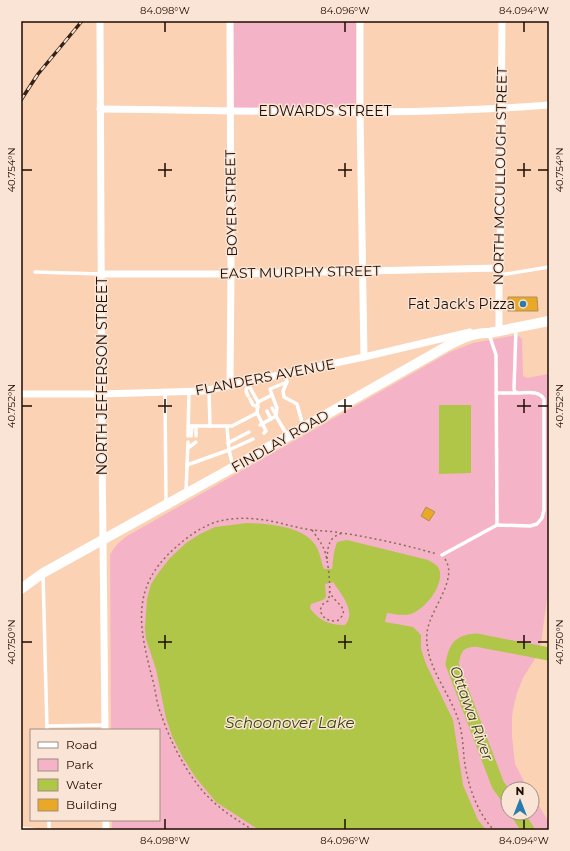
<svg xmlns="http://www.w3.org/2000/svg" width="570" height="851" viewBox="0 0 570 851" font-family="Montserrat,sans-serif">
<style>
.green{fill:#f5b3c7}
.water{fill:#afc649;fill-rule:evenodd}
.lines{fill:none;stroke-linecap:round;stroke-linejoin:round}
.river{stroke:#afc649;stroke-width:13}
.building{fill:#e9a825;stroke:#ae8f5d}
.path{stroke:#886c57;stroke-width:1.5;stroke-dasharray:2 3;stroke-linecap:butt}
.lane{stroke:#fff;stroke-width:3.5}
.street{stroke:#fff;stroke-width:7}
.secondary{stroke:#fff;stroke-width:10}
.rail-casing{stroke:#352215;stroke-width:3.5}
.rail{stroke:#f9e4d5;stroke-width:2;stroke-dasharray:6;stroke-linecap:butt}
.ticks{fill:none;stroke:#1e0d02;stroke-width:1.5}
.poi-dot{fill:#287cac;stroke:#f9e4d5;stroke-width:1.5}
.labels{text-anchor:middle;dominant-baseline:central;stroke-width:3;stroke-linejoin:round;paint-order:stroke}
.street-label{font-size:14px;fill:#1e0d02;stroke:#f9e4d5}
.poi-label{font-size:14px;fill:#1e0d02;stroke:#f9e4d5;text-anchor:end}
.water-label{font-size:15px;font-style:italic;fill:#37400d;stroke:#f9e4d5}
.neatline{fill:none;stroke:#1e0d02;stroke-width:1.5}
.ticks-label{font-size:10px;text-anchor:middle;fill:#1e0d02}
</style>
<rect width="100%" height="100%" fill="#fbd2b4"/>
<g class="green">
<polygon points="233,21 356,21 356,107 234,108"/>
<path d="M517 335 521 338 522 339 523 376 527 378 549 374V584L541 643 536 657 523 678 517 693 513 709 512 718V736L515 764 528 789H508V813H532V795L549 822V830H112V820H159V730H111L110 555C114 547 119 542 127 536L450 352 473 343Z"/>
</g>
<g class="water">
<polygon points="439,405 471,405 471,473 439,474"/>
<path d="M247 523C268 524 304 526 316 546 320 552 321 562 324 569H332L334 552 337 542 347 540 428 560C431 562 436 564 438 567 447 582 426 609 411 614 403 616 394 614 387 613L385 622 413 627 421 635V649L426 664 453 720 463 785 478 820 486 830H259L216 802 196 778 183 758 172 736 166 718 156 669 146 639 145 628 147 599 151 584 159 572 170 558 186 543 200 534 215 527ZM333 582C341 594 357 612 345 625 330 626 317 619 310 608L311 604 323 600 326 597 325 584Z"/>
</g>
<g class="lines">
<g class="river">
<path d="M508 799 498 785 452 664C455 647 459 641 476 640L549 654"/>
<polyline points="517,813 528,830"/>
</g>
</g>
<g class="building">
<polygon points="508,297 537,297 538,311 508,311"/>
<polygon points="426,507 435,512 429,521 421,516"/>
</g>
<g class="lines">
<g class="path">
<path d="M312 530C316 536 321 542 324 549 328 558 332 592 328 601L323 604 320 610C323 619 328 621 337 621 354 608 332 603 330 591"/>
<path d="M327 559C328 546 328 537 343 533"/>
<path d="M445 559C459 580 429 610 427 633 424 663 447 689 457 716 462 729 463 744 464 758 467 782 476 812 494 830"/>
<path d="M253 830C232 817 213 805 197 784 182 764 169 738 161 714 157 705 156 694 154 685 140 631 128 589 175 548 187 537 201 527 216 522 240 515 265 519 288 525 296 527 304 529 312 530 322 531 332 531 342 533 374 538 406 545 437 554"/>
</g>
<g class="lane">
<polyline points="35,272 101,274"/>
<polyline points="500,275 549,267"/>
<polyline points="489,334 496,355 497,525"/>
<polyline points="247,382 258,402 257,413"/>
<polyline points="287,382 283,391 284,397 297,404 303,426"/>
<polyline points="248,384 246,391 248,396"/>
<polyline points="209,390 210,426"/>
<polyline points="165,392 166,503"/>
<polyline points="496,393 517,393"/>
<polyline points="272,395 270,389 287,382 285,374"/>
<polyline points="250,399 253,405 258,407"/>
<polyline points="258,402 272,395 277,408 276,416"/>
<polyline points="272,408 276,415"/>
<polyline points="267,411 271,419"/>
<polyline points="260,425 276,416 287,435"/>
<polyline points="188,426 232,426 257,413 266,431 264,433"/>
<polyline points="227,427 229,450 233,467"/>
<polyline points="188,436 189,391"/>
<polyline points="191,436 192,426"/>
<polyline points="196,436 196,426"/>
<polyline points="228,443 249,432"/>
<polyline points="188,448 196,442"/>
<polyline points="187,465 229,450 253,439"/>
<polyline points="186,491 188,442"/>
<path d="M442 555 497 525 530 526 537 524 542 518 544 510V399C539 390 526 393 518 393L515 392 514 389 516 328"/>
<polyline points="43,574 47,730"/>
<polyline points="47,726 105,725"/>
<polyline points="49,820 49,830"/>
<polyline points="21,828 35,830"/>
</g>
<g class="street">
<polyline points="100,21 102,448 105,730"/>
<polyline points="230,21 231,274 230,385"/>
<polyline points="360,21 360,112 364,357"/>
<path d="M100 109C249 110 400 117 549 105"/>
<polyline points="101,274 231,274 500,268"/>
<polyline points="499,331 499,286 500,275 502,21"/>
<polyline points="21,394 102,394 203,391 364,357 470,332"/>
<polyline points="106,820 106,830"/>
</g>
<path class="secondary" d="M21 589 43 573 225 472 449 345C461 339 475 332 489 333L549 321"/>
<defs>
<polyline id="rail" points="21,100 38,74 82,21"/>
</defs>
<use href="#rail" class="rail-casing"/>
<use href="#rail" class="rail"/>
</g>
<path class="ticks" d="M165 22V32M345 22V32M524 22V32M165 163V177M345 163V177M524 163V177M22 170H32M158 170H172M338 170H352M517 170H531M538 170H548M165 399V413M345 399V413M524 399V413M22 406H32M158 406H172M338 406H352M517 406H531M538 406H548M165 635V649M345 635V649M524 635V649M22 642H32M158 642H172M338 642H352M517 642H531M538 642H548M165 819V829M345 819V829M524 819V829"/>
<circle class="poi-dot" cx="523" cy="304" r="4"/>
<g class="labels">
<g class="street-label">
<text x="325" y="111">EDWARDS STREET</text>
<text transform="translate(500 176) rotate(-89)">NORTH MCCULLOUGH STREET</text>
<text transform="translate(231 203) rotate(-91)">BOYER STREET</text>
<text transform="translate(300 272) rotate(-1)">EAST MURPHY STREET</text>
<text transform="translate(102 376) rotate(-90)">NORTH JEFFERSON STREET</text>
<text transform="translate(265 377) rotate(-11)">FLANDERS AVENUE</text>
<text transform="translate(280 441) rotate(-30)">FINDLAY ROAD</text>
</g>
<g class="poi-label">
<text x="515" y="304">Fat Jack's Pizza</text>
</g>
<g class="water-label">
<text transform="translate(472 713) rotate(70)">Ottawa River</text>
<text x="290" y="722">Schoonover Lake</text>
</g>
</g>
<rect width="570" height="851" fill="none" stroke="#f9e4d5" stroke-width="44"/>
<rect x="30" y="729" width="130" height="92" fill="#f9e4d5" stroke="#a18e81"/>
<rect x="38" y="742" width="20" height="6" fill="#ffffff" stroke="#a18e81"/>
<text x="66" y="749" font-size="12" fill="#1e0d02">Road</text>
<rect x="38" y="759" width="20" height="12" fill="#f5b3c7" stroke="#a18e81"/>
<text x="66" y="769" font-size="12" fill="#1e0d02">Park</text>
<rect x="38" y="779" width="20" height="12" fill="#afc649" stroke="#a18e81"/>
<text x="66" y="789" font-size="12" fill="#1e0d02">Water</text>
<rect x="38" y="799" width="20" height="12" fill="#e9a825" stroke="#a18e81"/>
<text x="66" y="809" font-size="12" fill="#1e0d02">Building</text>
<g transform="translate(520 801)"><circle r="19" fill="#f9e4d5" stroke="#a18e81"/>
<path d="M0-3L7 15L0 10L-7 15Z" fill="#287cac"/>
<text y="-6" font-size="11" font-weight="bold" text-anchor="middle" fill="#1e0d02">N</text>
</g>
<rect x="22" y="22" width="526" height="807" class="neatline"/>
<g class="ticks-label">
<text x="165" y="14">84.098°W</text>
<text x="345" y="14">84.096°W</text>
<text x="524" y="14">84.094°W</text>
<text transform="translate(11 170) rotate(-90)" y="4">40.754°N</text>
<text transform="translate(559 170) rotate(-90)" y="4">40.754°N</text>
<text transform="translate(11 406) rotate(-90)" y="4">40.752°N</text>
<text transform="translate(559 406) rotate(-90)" y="4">40.752°N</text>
<text transform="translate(11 642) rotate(-90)" y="4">40.750°N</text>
<text transform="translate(559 642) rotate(-90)" y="4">40.750°N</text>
<text x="165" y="844">84.098°W</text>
<text x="345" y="844">84.096°W</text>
<text x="524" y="844">84.094°W</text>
</g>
</svg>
